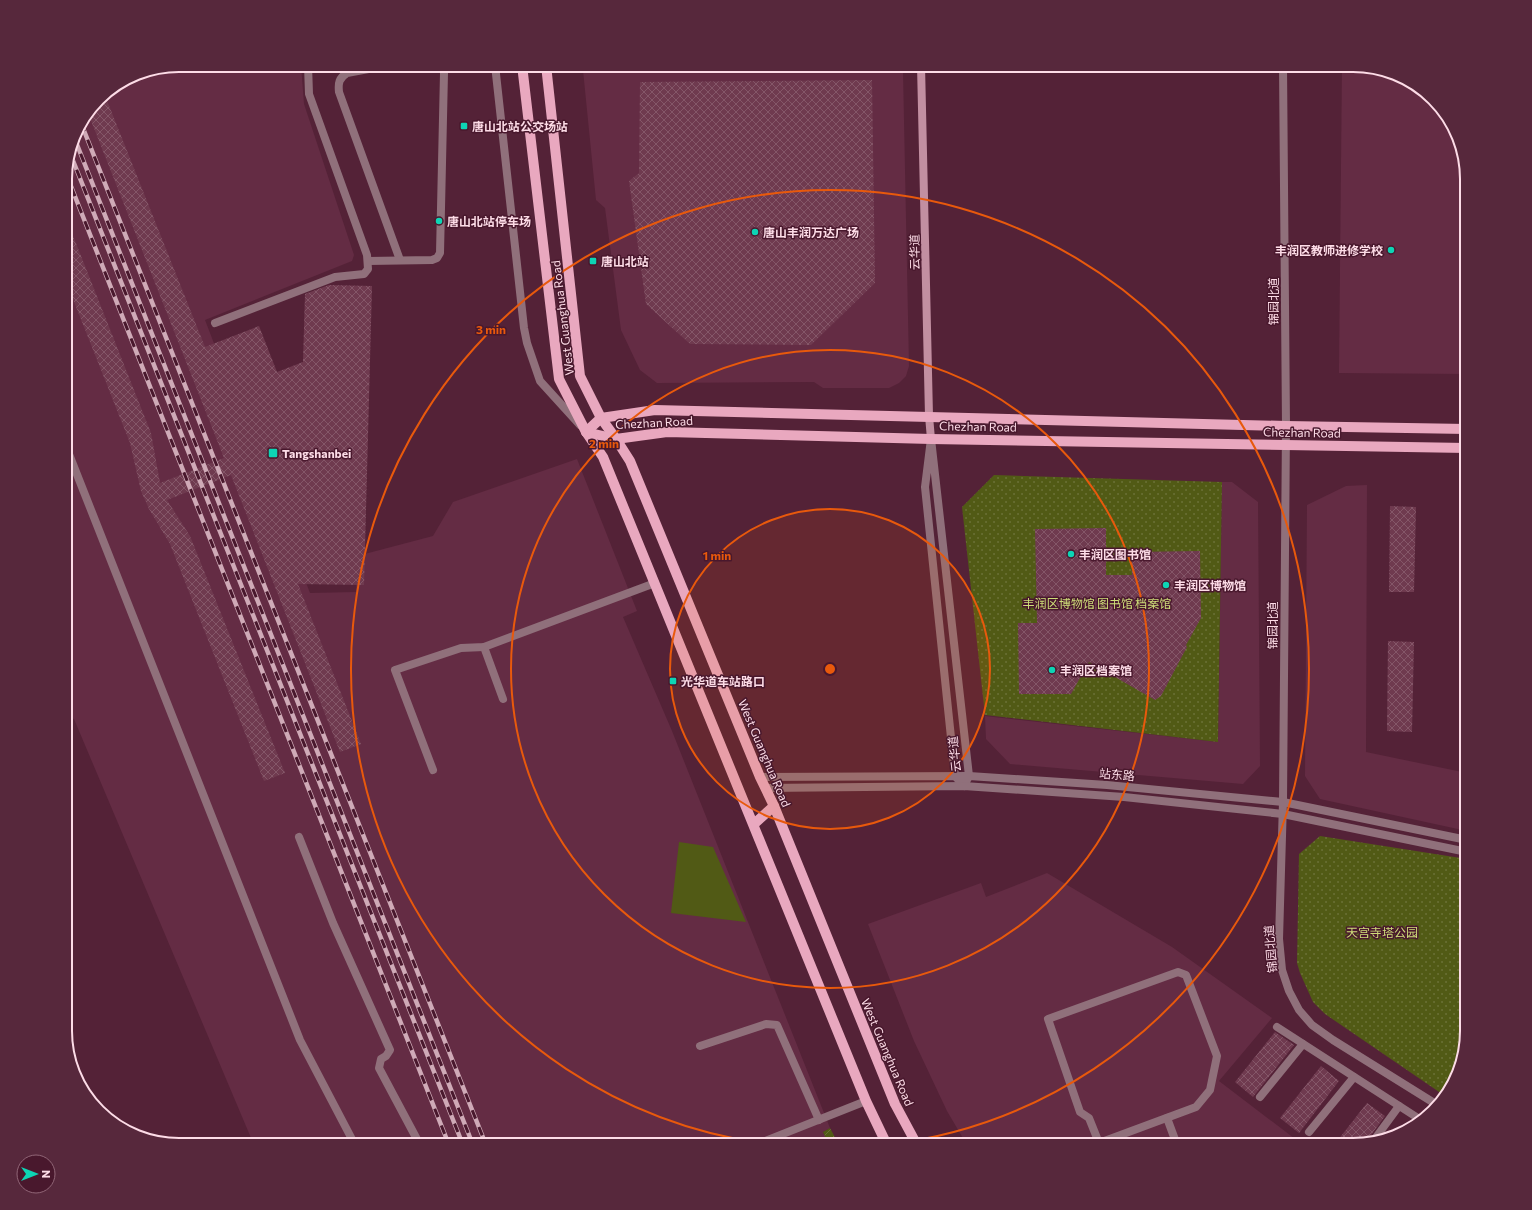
<svg xmlns="http://www.w3.org/2000/svg" width="1532" height="1210" viewBox="0 0 1532 1210" font-family="Commissioner,'Noto Sans SC',sans-serif">
<style>
.built{fill:#642c44}
.grass{fill:#515a15}
.park{fill:url(#park-dots)}
.garden{fill:url(#garden-furrows)}
.building{fill:url(#building-cross-hatch)}
.lines{fill:none;stroke-linecap:round;stroke-linejoin:round}
.service{stroke:#90707b;stroke-width:8}
.minor{stroke:#90707b;stroke-width:8}
.tertiary{stroke:#90707b;stroke-width:8}
.secondary{stroke:#c28fa1;stroke-width:8}
.primary{stroke:#e9a8bf;stroke-width:10}
.rail-casing{stroke:#cfaab7;stroke-width:4.5}
.rail{stroke:#49182d;stroke-width:3;stroke-dasharray:9;stroke-linecap:butt}
.ring{fill:none;stroke:#e8590c;stroke-width:2}
.poi-dot{fill:#0dd5b5;stroke:#49182d;stroke-width:1.5}
.labels{text-anchor:middle;dominant-baseline:central;stroke-width:3;stroke-linejoin:round;paint-order:stroke}
.poi-label{font-size:12px;font-weight:bold;fill:#fddce7;stroke:#49182d;text-anchor:start}
.street-label{font-size:12px;fill:#fddce7;stroke:#49182d}
.park-label{font-size:12px;fill:#cede79;stroke:#49182d}
.rim{fill:none;stroke:#fddce7;stroke-width:2}
.centre{fill:#e8590c;stroke:#49182d;stroke-width:2}
.ring-label{font-size:12px;text-anchor:middle;font-weight:bold;fill:#e8590c;stroke:#49182d;stroke-width:3;stroke-linejoin:round;paint-order:stroke}
</style>
<defs>
<pattern id="park-dots" width="8" height="8" patternUnits="userSpaceOnUse"><rect width="8" height="8" fill="#515a15"/><path d="M2 2h.1M6 6h.1" fill="none" stroke="#6b7137" stroke-width="1.8" stroke-linecap="round"/></pattern>
<pattern id="garden-furrows" width="10" height="10" patternUnits="userSpaceOnUse"><rect width="10" height="10" fill="#515a15"/><path d="M-1 1l2-2M0 10L10 0M9 11l2-2" fill="none" stroke="#6b7137"/></pattern>
<pattern id="building-cross-hatch" width="8" height="8" patternUnits="userSpaceOnUse"><rect width="8" height="8" fill="#6f3a4f"/><path d="M0 0l8 8M0 8l8-8" fill="none" stroke="#845668"/></pattern>
</defs>
<rect width="100%" height="100%" fill="#542237"/>
<g class="built">
<polygon points="179,65 301,65 304,104 354,255 352,261 205,320 310,593 356,592 357,556 433,536 453,502 577,459 637,611 623,617 672,731 830,1128 823,1132 829,1145 254,1145 74,719 65,714 65,171 77,128 104,93 135,74"/>
<polygon points="584,65 897,65 903,71 909,366 906,376 899,383 889,388 823,388 814,382 657,383 640,370 621,330 605,208 596,200 583,70"/>
<polygon points="1342,65 1354,65 1397,74 1428,93 1455,129 1467,179 1467,374 1339,373"/>
<polygon points="1222,482 1232,482 1258,502 1260,766 1243,784 1010,764 986,739 985,716 1218,742"/>
<polygon points="1367,485 1366,752 1467,773 1467,831 1320,799 1305,776 1307,505 1346,486"/>
<polygon points="1047,873 1172,947 1272,1018 1219,1081 1303,1145 967,1145 947,1111 914,1041 868,924 981,883 986,897"/>
</g>
<polygon class="grass" points="679,842 713,847 746,922 671,913"/>
<g class="park">
<polygon points="1366,68 1397,74 1398,74 1366,74"/>
<polygon points="994,475 1222,482 1218,742 985,715 962,507"/>
<polygon points="1320,836 1467,859 1467,1032 1458,1075 1445,1096 1325,1014 1313,1002 1300,973 1297,963 1299,854"/>
</g>
<polygon class="garden" points="830,1128 839,1145 829,1145 823,1132"/>
<g class="building">
<polygon points="872,80 875,283 811,345 690,344 646,304 629,181 639,173 640,82"/>
<polygon points="104,93 205,347 259,326 277,372 303,362 305,294 329,285 372,286 364,585 298,584 361,744 340,752 231,475 167,500 190,536 285,773 264,781 170,544 149,509 141,491 130,443 65,279 66,218 151,433 160,483 224,458 88,113"/>
<polygon points="1390,506 1416,507 1414,592 1389,592"/>
<polygon points="1106,528 1106,575 1132,575 1131,552 1200,551 1201,618 1186,645 1187,647 1161,696 1155,700 1089,662 1071,694 1019,694 1018,623 1037,623 1035,529"/>
<polygon points="1388,641 1414,642 1412,732 1387,731"/>
<polygon points="1275,1032 1294,1045 1253,1097 1235,1082"/>
<polygon points="1321,1066 1339,1081 1299,1133 1280,1118"/>
<polygon points="1367,1103 1385,1116 1366,1142 1353,1145 1334,1145"/>
</g>
<g class="lines">
<g class="service">
<path d="M390 65 347 73C339 78 338 83 339 92L400 260"/>
<polyline points="368,261 432,260 437,258 440,253 444,73 442,65"/>
<polyline points="215,323 335,277 364,274 368,269 367,255 309,94 308,65"/>
<polyline points="65,444 300,1040 355,1145"/>
<polyline points="484,647 503,699"/>
<polyline points="433,770 395,670 461,648 484,647 655,583"/>
<polyline points="299,837 333,923 390,1050 386,1056 381,1059 379,1068 420,1145"/>
<polyline points="1277,1027 1421,1120"/>
<polyline points="700,1046 766,1024 777,1025 819,1120"/>
<polyline points="1260,1097 1303,1044"/>
<polyline points="1167,1118 1177,1145"/>
<polyline points="1309,1132 1354,1077"/>
<polyline points="1374,1140 1399,1106"/>
<polyline points="1099,1143 1196,1107 1210,1090 1217,1056 1186,975 1178,972 1048,1019 1080,1112 1089,1118 1099,1143 1099,1145"/>
<polyline points="755,1145 866,1101"/>
</g>
<polyline class="minor" points="495,65 524,328 527,343 540,381 580,425"/>
<g class="tertiary">
<polyline points="1283,65 1286,426 1283,802 1279,939 1282,970 1289,991 1299,1010 1312,1025 1333,1040 1439,1106"/>
<polygon points="931,439 969,776 964,786 955,776 925,487"/>
<polyline points="760,777 969,776 1107,785 1283,802 1467,840"/>
<polyline points="765,788 964,786 1124,797 1283,814 1467,852"/>
</g>
<polyline class="secondary" points="921,65 929,416 931,439"/>
<g class="primary">
<polyline points="522,65 559,379 586,432 603,457 866,1101 887,1145"/>
<polyline points="546,65 580,376 601,418 616,439 630,461 760,777 774,806 895,1104 917,1145"/>
<polyline points="586,432 601,418 655,410 1286,426 1467,429"/>
<polyline points="586,432 616,439 667,432 931,439 1467,448"/>
<polyline points="754,824 774,806"/>
</g>
<defs>
<g id="rail">
<polyline points="81,123 486,1145"/>
<polyline points="74,137 473,1145"/>
<polyline points="70,153 463,1145"/>
<polyline points="65,171 449,1145"/>
</g>
</defs>
<use href="#rail" class="rail-casing"/>
<use href="#rail" class="rail"/>
</g>
<circle cx="830" cy="669" r="160" fill="#e8590c" fill-opacity=".12"/>
<g class="ring">
<circle cx="830" cy="669" r="160"/>
<circle cx="830" cy="669" r="319"/>
<path d="M776 1145A479 479 0 1 1 884 1145"/>
</g>
<g class="poi-dot">
<rect x="460" y="122" width="8" height="8" rx="2"/>
<circle cx="439" cy="221" r="4"/>
<circle cx="755" cy="232" r="4"/>
<circle cx="1391" cy="250" r="4"/>
<rect x="589" y="257" width="8" height="8" rx="2"/>
<rect x="268" y="448" width="10" height="10" rx="2"/>
<circle cx="1071" cy="554" r="4"/>
<circle cx="1166" cy="585" r="4"/>
<circle cx="1052" cy="670" r="4"/>
<rect x="669" y="677" width="8" height="8" rx="2"/>
</g>
<g class="labels">
<g class="poi-label">
<text x="472" y="126">唐山北站公交场站</text>
<text x="447" y="221">唐山北站停车场</text>
<text x="763" y="232">唐山丰润万达广场</text>
<text x="1383" y="250" text-anchor="end">丰润区教师进修学校</text>
<text x="601" y="261">唐山北站</text>
<text x="282" y="453">Tangshanbei</text>
<text x="1079" y="554">丰润区图书馆</text>
<text x="1174" y="585">丰润区博物馆</text>
<text x="1060" y="670">丰润区档案馆</text>
<text x="681" y="681">光华道车站路口</text>
</g>
<g class="street-label">
<text transform="translate(914 252) rotate(-91)">云华道</text>
<text transform="translate(1273 301) rotate(-90)">锦园北道</text>
<text transform="translate(562 318) rotate(-97)">West Guanghua Road</text>
<text transform="translate(654 422) rotate(-3)">Chezhan Road</text>
<text transform="translate(978 426) rotate(1)">Chezhan Road</text>
<text transform="translate(1302 432) rotate(1)">Chezhan Road</text>
<text transform="translate(1272 625) rotate(-90)">锦园北道</text>
<text transform="translate(765 753) rotate(67)">West Guanghua Road</text>
<text transform="translate(954 754) rotate(-96)">云华道</text>
<text transform="translate(1117 774) rotate(5)">站东路</text>
<text transform="translate(1270 949) rotate(-95)">锦园北道</text>
<text transform="translate(888 1052) rotate(67)">West Guanghua Road</text>
</g>
<g class="park-label">
<text x="1097" y="603">丰润区博物馆 图书馆 档案馆</text>
<text x="1382" y="932">天宫寺塔公园</text>
</g>
</g>
<path d="M0 0H1532V1210H0ZM179 72H1353A107 107 0 0 1 1460 179V1031A107 107 0 0 1 1353 1138H179A107 107 0 0 1 72 1031V179A107 107 0 0 1 179 72Z" fill="#57283c" fill-rule="evenodd"/>
<path class="rim" d="M179 72H1353A107 107 0 0 1 1460 179V1031A107 107 0 0 1 1353 1138H179A107 107 0 0 1 72 1031V179A107 107 0 0 1 179 72Z"/>
<circle cx="830" cy="669" r="6" class="centre"/>
<g class="ring-label">
<text x="491" y="334">3 min</text>
<text x="604" y="448">2 min</text>
<text x="717" y="560">1 min</text>
</g>
<g transform="translate(36 1174) rotate(90)"><circle r="19" fill="#49182d" stroke="#916677"/>
<path d="M0-3L7 15L0 10L-7 15Z" fill="#0dd5b5"/>
<text y="-6" font-size="11" font-weight="bold" text-anchor="middle" fill="#fddce7">N</text>
</g>
</svg>
